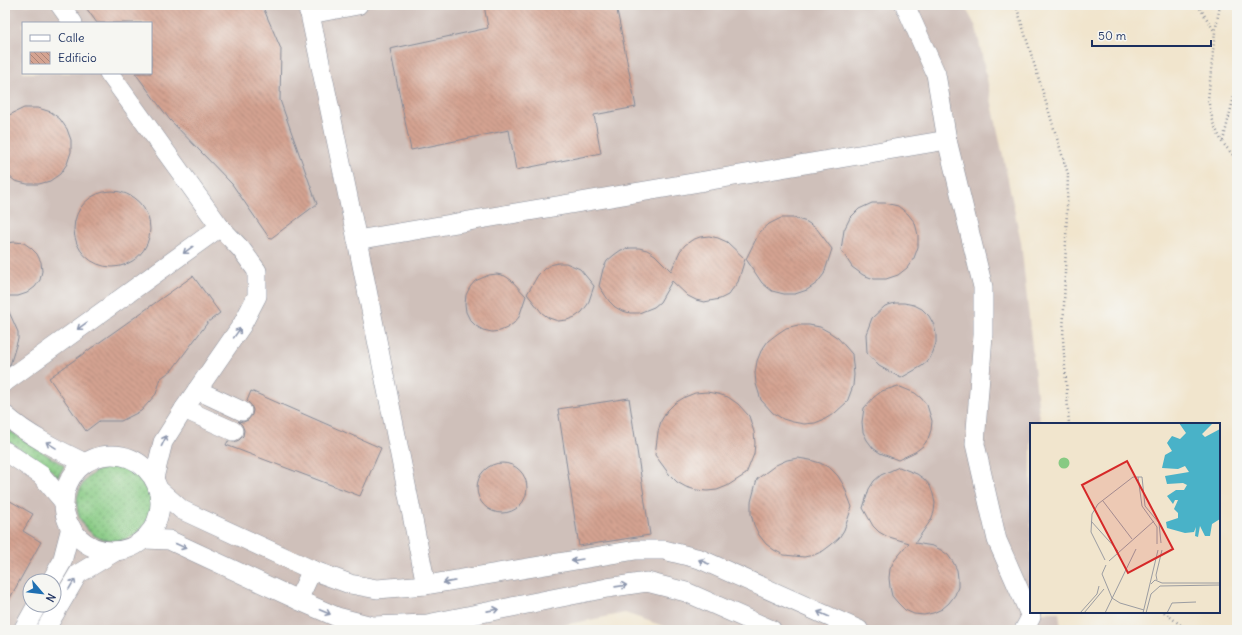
<svg xmlns="http://www.w3.org/2000/svg" width="1242" height="635" viewBox="0 0 1242 635" font-family="Delius,sans-serif">
<style>
.industrial{fill:#cfc0ba;fill-rule:evenodd}
.park{fill:url(#park-dots);stroke:#517c70}
.building{fill:url(#building-back-hatch)}
.lines{fill:none;stroke-linecap:round;stroke-linejoin:round}
.minor-casing{stroke:#868a96;stroke-width:20}
.path{stroke:#868a96;stroke-width:2.5;stroke-dasharray:1 3;stroke-linecap:butt}
.minor{stroke:#fff;stroke-width:19}
.oneway{stroke:#8d97ae}
.inset-road{fill:none;stroke:#9b9ca1;stroke-width:1}
.view{fill:#d62828;fill-opacity:0.15;stroke:#d62828;stroke-width:2}
.inset-edge{fill:none;stroke:#1b2f5e;stroke-width:2}
</style>
<defs>
<pattern id="park-dots" width="8" height="8" patternUnits="userSpaceOnUse"><rect width="8" height="8" fill="#87ca83"/><path d="M2 2h.1M6 6h.1" fill="none" stroke="#6ea46e" stroke-width="1.8" stroke-linecap="round"/></pattern>
<pattern id="building-back-hatch" width="6" height="6" patternUnits="userSpaceOnUse"><rect width="6" height="6" fill="#d4a391"/><path d="M-1 5l2 2M0 0l6 6M5-1l2 2" fill="none" stroke="#ab857a"/></pattern>
</defs>
<rect width="100%" height="100%" fill="#f6f6f2"/>
<filter id="ink" filterUnits="userSpaceOnUse"><feTurbulence type="fractalNoise" baseFrequency=".025" numOctaves="2"/><feDisplacementMap in="SourceGraphic" scale="8" xChannelSelector="R" yChannelSelector="G"/><feConvolveMatrix kernelMatrix="1 2 1 2 8 2 1 2 1" color-interpolation-filters="sRGB"/></filter>
<filter id="wash" filterUnits="userSpaceOnUse"><feTurbulence type="fractalNoise" baseFrequency=".012" numOctaves="4" result="noise"/><feDisplacementMap in="SourceGraphic" scale="16" xChannelSelector="R" yChannelSelector="G"/><feGaussianBlur stdDeviation="0.9" result="paint"/><feColorMatrix in="noise" values="0 0 0 0 0 0 0 0 0 0 0 0 0 0 0 0 0 1.4 0 .05"/><feComposite in="paint" operator="in"/></filter>
<g filter="url(#wash)">
<rect width="100%" height="100%" fill="#f1e5cd"/>
<path class="industrial" d="M5 5H964L976 27 1021 242 1040 424H1031V612H1059L1061 630H675L625 613 539 630H5ZM23 23H151V73H23ZM30 581H54V605H30Z"/>
<g class="park">
<polygon points="5,428 64,466 58,477 51,470 5,439"/>
<circle cx="114" cy="504" r="37"/>
</g>
<g id="blocks">
<g class="building">
<polygon points="84,5 262,5 281,49 280,100 317,204 270,239 232,184 170,120 135,73 151,73 151,23 97,23"/>
<polygon points="484,5 616,5 636,107 594,115 601,153 516,170 509,130 411,150 390,49 488,28"/>
<polygon points="24,108 38,108 51,112 60,119 67,129 71,140 71,152 67,164 60,174 50,181 39,184 27,184 15,181 5,173 5,117"/>
<circle cx="112" cy="229" r="38"/>
<polygon points="872,203 885,203 898,206 908,214 915,223 918,235 918,247 914,258 907,268 898,275 886,279 874,279 863,275 852,267 841,250 844,230 850,218 859,209"/>
<polygon points="781,218 794,218 807,222 817,229 832,249 824,274 817,283 807,290 795,294 784,294 772,291 762,283 746,259 759,233 769,224"/>
<polygon points="709,236 718,238 727,242 745,259 738,282 728,295 720,299 704,302 696,300 688,296 672,281 660,302 654,307 639,313 630,313 622,311 615,307 609,301 599,286 603,269 607,261 614,255 621,250 630,248 639,248 647,250 655,255 671,271 680,251 685,245 692,240 700,237"/>
<polygon points="15,242 24,243 31,248 37,254 41,262 42,271 40,280 35,287 27,293 18,296 5,296 5,243"/>
<polygon points="558,263 566,263 580,269 594,286 588,304 582,312 575,317 567,320 558,321 549,318 542,313 527,294 538,275 544,269 550,265"/>
<polygon points="497,274 505,276 511,280 526,296 519,317 514,323 507,328 500,331 492,332 483,330 476,326 470,320 466,312 465,304 466,295 470,287 475,281 489,275"/>
<polygon points="193,276 220,313 208,322 172,370 161,378 156,394 141,411 121,421 99,421 86,431 49,378"/>
<polygon points="5,303 18,332 18,339 10,365 5,368"/>
<polygon points="895,303 904,303 914,305 922,309 929,316 934,325 936,334 936,343 933,352 929,360 922,366 901,378 879,366 867,353 866,334 872,318 885,306"/>
<polygon points="798,325 809,325 820,327 829,332 838,338 852,354 854,375 853,386 847,402 835,413 825,419 815,423 804,424 793,422 783,419 773,413 761,400 756,384 755,373 757,361 761,351 768,341 777,334 786,328"/>
<polygon points="898,386 915,393 921,398 927,405 932,421 931,430 928,439 923,446 915,452 898,460 880,453 873,448 867,440 863,432 862,422 864,408 874,397 882,391"/>
<polygon points="251,391 381,448 360,496 226,445 228,441 234,442 239,440 243,436 244,430 242,425 238,421 243,422 248,420 252,415 253,410 251,405 247,401"/>
<polygon points="707,392 718,394 728,397 738,404 749,416 754,432 755,443 754,454 746,474 727,486 717,490 707,491 696,490 686,487 677,482 669,474 655,455 658,432 661,421 667,411 675,403 685,397 695,393"/>
<polygon points="629,398 650,535 579,546 558,409"/>
<polygon points="798,458 810,460 820,463 830,468 838,476 844,486 852,507 844,530 839,538 831,545 823,551 814,555 804,557 784,555 774,550 766,544 759,535 754,525 751,514 751,502 757,479 776,465 787,460"/>
<circle cx="502" cy="488" r="25"/>
<polygon points="899,467 917,474 924,479 930,486 933,494 935,503 934,512 931,520 915,543 933,546 941,550 948,555 953,562 957,570 958,578 958,587 955,595 949,603 942,609 933,613 924,615 914,614 905,610 898,603 892,596 890,587 889,578 890,569 894,561 909,543 886,536 879,532 873,526 863,508 869,489 874,481 881,475"/>
<polygon points="5,498 33,514 23,531 41,542 5,607"/>
</g>
</g>
</g>
<g filter="url(#ink)">
<use href="#blocks" fill-opacity="0" stroke="#868a96" stroke-width="1"/>
<g class="lines">
<defs>
<g id="minor">
<polyline points="60,5 73,23"/>
<polyline points="306,5 310,14 357,240 426,585"/>
<polyline points="905,5 936,74 947,140 983,287 983,335 975,444 997,540 1031,617 1024,630"/>
<polyline points="310,14 358,5"/>
<polyline points="109,73 220,227 241,249 257,271 257,296 242,325 184,409 163,442 154,478"/>
<polyline points="357,240 947,140"/>
<polyline points="5,382 220,227"/>
<polyline points="197,390 242,411"/>
<polyline points="184,409 233,431"/>
<path d="M5 415C27 435 58 450 85 463"/>
<polyline points="5,451 41,475 64,502"/>
<circle cx="112" cy="503" r="48"/>
<polyline points="158,489 182,510 312,570 350,584 377,589 426,585 636,550 664,550 700,559 859,630"/>
<polyline points="144,539 169,540 298,600 337,617 372,626 427,624 607,588 647,582 686,592 772,630"/>
<polyline points="51,581 62,562 71,527"/>
<polyline points="298,600 312,570"/>
<polyline points="23,630 37,605"/>
<polyline points="45,630 78,574 116,551"/>
</g>
</defs>
<use href="#minor" class="minor-casing"/>
<g class="path">
<polyline points="1016,5 1068,174 1063,339 1069,424"/>
<polyline points="1198,5 1215,32"/>
<polyline points="1220,5 1215,32 1208,100 1214,125 1222,142 1237,160"/>
<polyline points="1223,141 1237,84"/>
<polyline points="1164,612 1187,630"/>
</g>
<use href="#minor" class="minor"/>
</g>
<defs><path id="oneway-shaft" d="M-6 0H5M1.5-3L5.5 0L1.5 3" fill="none" stroke-width="1.6" stroke-linecap="round" stroke-linejoin="round"/></defs>
<g class="oneway">
<use href="#oneway-shaft" transform="translate(188 250) rotate(144)"/>
<use href="#oneway-shaft" transform="translate(82 326) rotate(144)"/>
<use href="#oneway-shaft" transform="translate(237 333) rotate(-55)"/>
<use href="#oneway-shaft" transform="translate(164 441) rotate(-64)"/>
<use href="#oneway-shaft" transform="translate(51 445) rotate(-148)"/>
<use href="#oneway-shaft" transform="translate(181 546) rotate(25)"/>
<use href="#oneway-shaft" transform="translate(577 560) rotate(170)"/>
<use href="#oneway-shaft" transform="translate(704 562) rotate(-157)"/>
<use href="#oneway-shaft" transform="translate(449 582) rotate(170)"/>
<use href="#oneway-shaft" transform="translate(72 584) rotate(-60)"/>
<use href="#oneway-shaft" transform="translate(621 586) rotate(-8)"/>
<use href="#oneway-shaft" transform="translate(493 610) rotate(-11)"/>
<use href="#oneway-shaft" transform="translate(325 612) rotate(23)"/>
<use href="#oneway-shaft" transform="translate(823 614) rotate(-156)"/>
</g>
</g>
<g transform="translate(1030 423)">
<rect width="190" height="190" fill="#f1e5cd"/>
<path d="M28.5 40a5.5 5.5 0 1 1 11 0a5.5 5.5 0 1 1-11 0Z" fill="#87ca83"/>
<path d="M149 0H189L182 1 172 11 175 14 190 6V96L182 101 180 113H175L170 103 168 114 165 113 166 104 164 109 155 110 137 105 136 99 148 95V90L144 86 148 77H145L143 81 137 73 146 67H154L157 62 153 60 137 61 135 53 159 49 155 43 148 46 132 45 135 32 142 28 137 20 139 17 142 13 150 16 156 10Z" fill="#49b2c8"/>
<path class="inset-road" d="M108 54 112 83 127 104V121M73 78 102 116M61 98 88 128M75 137 61 109 62 91 68 81 103 54H112L115 83 129 100 131 120M79 138 124 98M76 142 72 151 82 175 90 180 114 187M127 157 126 152 132 127M121 161 125 157 132 160H190M50 190 67 171 69 163M54 190 74 166M75 190 106 126M113 190 128 127M116 190 121 171 130 163 190 162M137 190 142 180 166 179"/>
<path class="view" d="M97 38 143 126 98 150 52 62Z"/>
<rect width="190" height="190" class="inset-edge"/>
</g>
<rect width="1242" height="635" fill="none" stroke="#f6f6f2" stroke-width="20"/>
<rect x="22" y="22" width="130" height="52" fill="#f6f6f2" stroke="#9ea6b7"/>
<rect x="30" y="35" width="20" height="6" fill="#ffffff" stroke="#9ea6b7"/>
<text x="58" y="42" font-size="12" fill="#1b2f5e">Calle</text>
<rect x="30" y="52" width="20" height="12" fill="url(#building-back-hatch)" stroke="#9ea6b7"/>
<text x="58" y="62" font-size="12" fill="#1b2f5e">Edificio</text>
<g transform="translate(42 593) rotate(118)"><circle r="19" fill="#f6f6f2" stroke="#9ea6b7"/>
<path d="M0-3L7 15L0 10L-7 15Z" fill="#1f6fb2"/>
<text y="-6" font-size="11" font-weight="bold" text-anchor="middle" fill="#1b2f5e">N</text>
</g>
<path d="M1092 40v6h119v-6" fill="none" stroke="#1b2f5e" stroke-width="2"/>
<text x="1098" y="40" font-size="12" fill="#1b2f5e" stroke="#f6f6f2" stroke-width="3" paint-order="stroke">50 m</text>
</svg>
